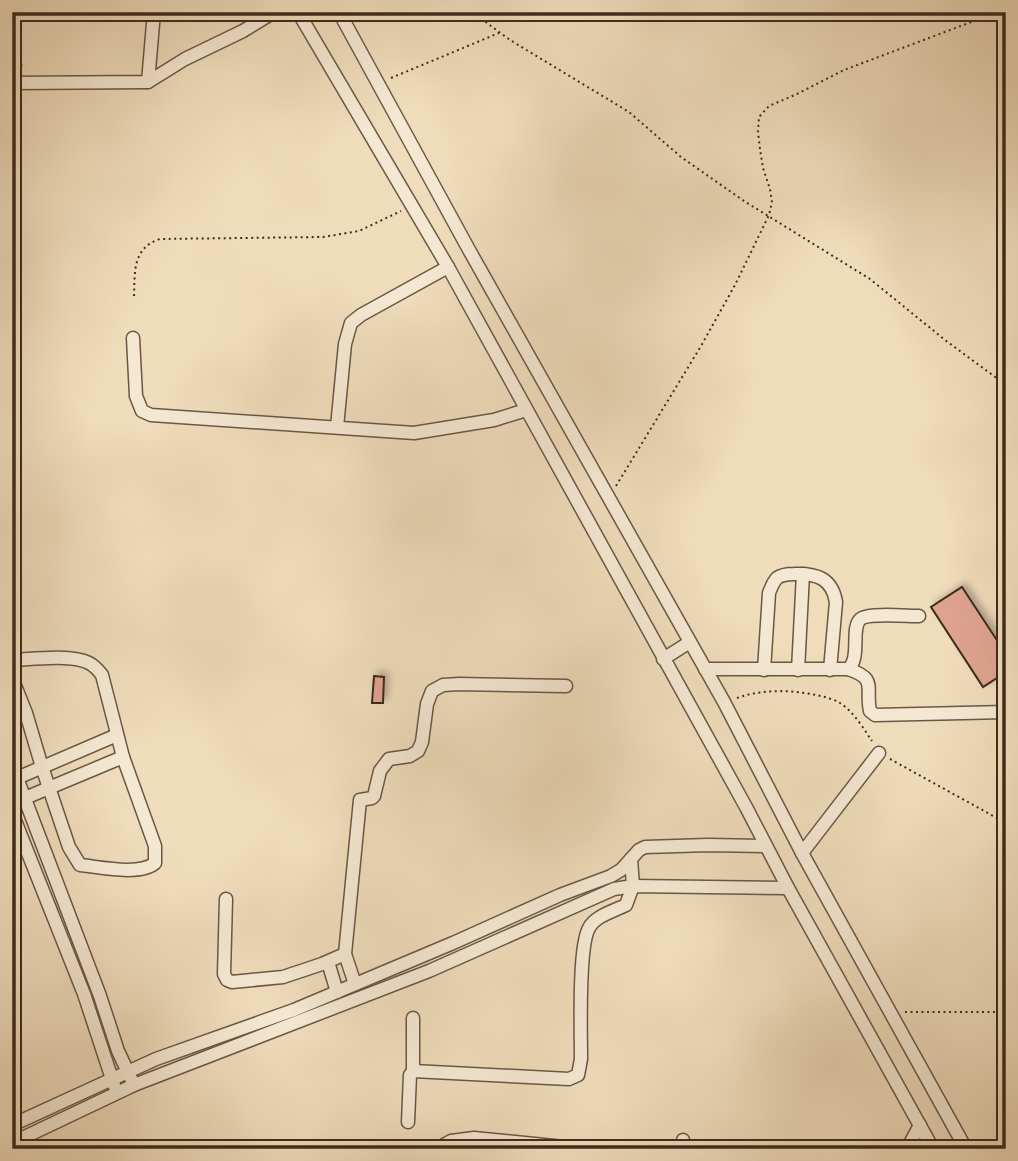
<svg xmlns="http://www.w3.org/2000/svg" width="1018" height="1161" viewBox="0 0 1018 1161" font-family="Alegreya,serif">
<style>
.building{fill:#dda390;stroke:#3e2b1e;stroke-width:2;filter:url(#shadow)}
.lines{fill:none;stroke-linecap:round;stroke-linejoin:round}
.minor-casing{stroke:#6a5745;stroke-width:15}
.path{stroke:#3e2b1e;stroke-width:2;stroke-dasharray:2 3.5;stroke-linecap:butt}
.minor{stroke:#f5e8d3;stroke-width:12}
</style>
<defs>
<filter id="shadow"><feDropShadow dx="4" dy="-4" stdDeviation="3.5" flood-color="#0004"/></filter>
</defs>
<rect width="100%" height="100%" fill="#efdcbb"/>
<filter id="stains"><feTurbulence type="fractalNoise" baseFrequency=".00286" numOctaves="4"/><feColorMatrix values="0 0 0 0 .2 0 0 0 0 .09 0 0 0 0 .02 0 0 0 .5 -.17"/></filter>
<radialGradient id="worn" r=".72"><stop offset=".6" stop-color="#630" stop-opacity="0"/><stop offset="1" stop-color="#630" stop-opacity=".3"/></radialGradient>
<g class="building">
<polygon points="962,587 1006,654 1006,672 983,687 931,607"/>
<polygon points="374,676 384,677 383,703 372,703"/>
</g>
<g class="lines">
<defs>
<g id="minor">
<polyline points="298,12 448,267 746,807 788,888 933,1149"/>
<polyline points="339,12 468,248 724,702 802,853 966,1149"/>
<polyline points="12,65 15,65"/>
<polyline points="148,82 154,12"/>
<polyline points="12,83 148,82 185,59 243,31 274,12"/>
<polyline points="133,338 136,396 142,411 151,415 414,433 494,420 526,410"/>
<polyline points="337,427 345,344 351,323 361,315 448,267"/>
<polyline points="663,659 690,642"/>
<path d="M12 666 14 660C33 659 72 654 89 663 95 666 98 670 102 675L123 757 155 846V863C140 876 100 867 80 865L69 847 42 767 26 713 12 678"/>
<path d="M705 669H848C862 658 849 625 862 618 871 613 907 616 919 616"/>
<path d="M848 669C878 679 865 687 870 711L875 715 1006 712"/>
<path d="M764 670 769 593C771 588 773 582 777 578 781 575 788 574 794 574 816 573 832 578 836 602L830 670"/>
<polyline points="798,670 803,574"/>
<polyline points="12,765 100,996 118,1051 134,1085 12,1143"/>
<polyline points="17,778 117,735"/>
<polyline points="25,798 123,757"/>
<polyline points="12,813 84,994 114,1085"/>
<polyline points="802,853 879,753"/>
<polyline points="226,899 224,974 227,980 232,982 283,977 322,964 345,954"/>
<polyline points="328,962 337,992"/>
<polyline points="355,984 345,954 360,800 372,798 374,796 380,771 389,759 410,756 418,751 422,742 427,704 432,691 443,685 459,684 566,686"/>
<polyline points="413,1018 413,1071"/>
<polyline points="134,1085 429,971 614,889 633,886 788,888"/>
<path d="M408 1122 410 1075 413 1071 569 1079 578 1075 581 1059C581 1033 578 947 589 928 595 916 614 911 626 905L633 886 631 859"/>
<polyline points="12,1125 156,1059 294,1010 453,943 560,895 611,876 621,870 639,850 645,847 708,845 766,846"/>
<polyline points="437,1149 451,1141 474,1138 584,1149"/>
<polyline points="683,1149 683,1140"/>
<polyline points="907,1149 920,1125"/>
</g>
</defs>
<use href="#minor" class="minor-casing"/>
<g class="path">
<polyline points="472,12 510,40 629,112 681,157 744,201 870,279 945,340 1006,385"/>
<polyline points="391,78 499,33"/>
<path d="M134 296C135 272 132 248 160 239L323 237 359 231 401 211"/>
<polyline points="616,486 701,346 735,285 769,215 772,202 770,189 763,168 760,149 758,131 759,117 769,106 797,94 844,70 998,12"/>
<path d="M737 698C765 688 797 690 825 697 830 699 836 700 840 703 854 712 863 728 872 741"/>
<polyline points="890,759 1006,823"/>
<polyline points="905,1012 1006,1012"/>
</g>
<use href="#minor" class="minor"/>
</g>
<rect width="1018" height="1161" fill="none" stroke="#efdcbb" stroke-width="42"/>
<rect x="14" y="14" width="990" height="1133" fill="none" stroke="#3e2b1e" stroke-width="3.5"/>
<rect x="21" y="21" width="976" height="1119" fill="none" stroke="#3e2b1e" stroke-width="2"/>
<rect width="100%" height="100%" filter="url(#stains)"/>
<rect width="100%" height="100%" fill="url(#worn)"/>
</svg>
